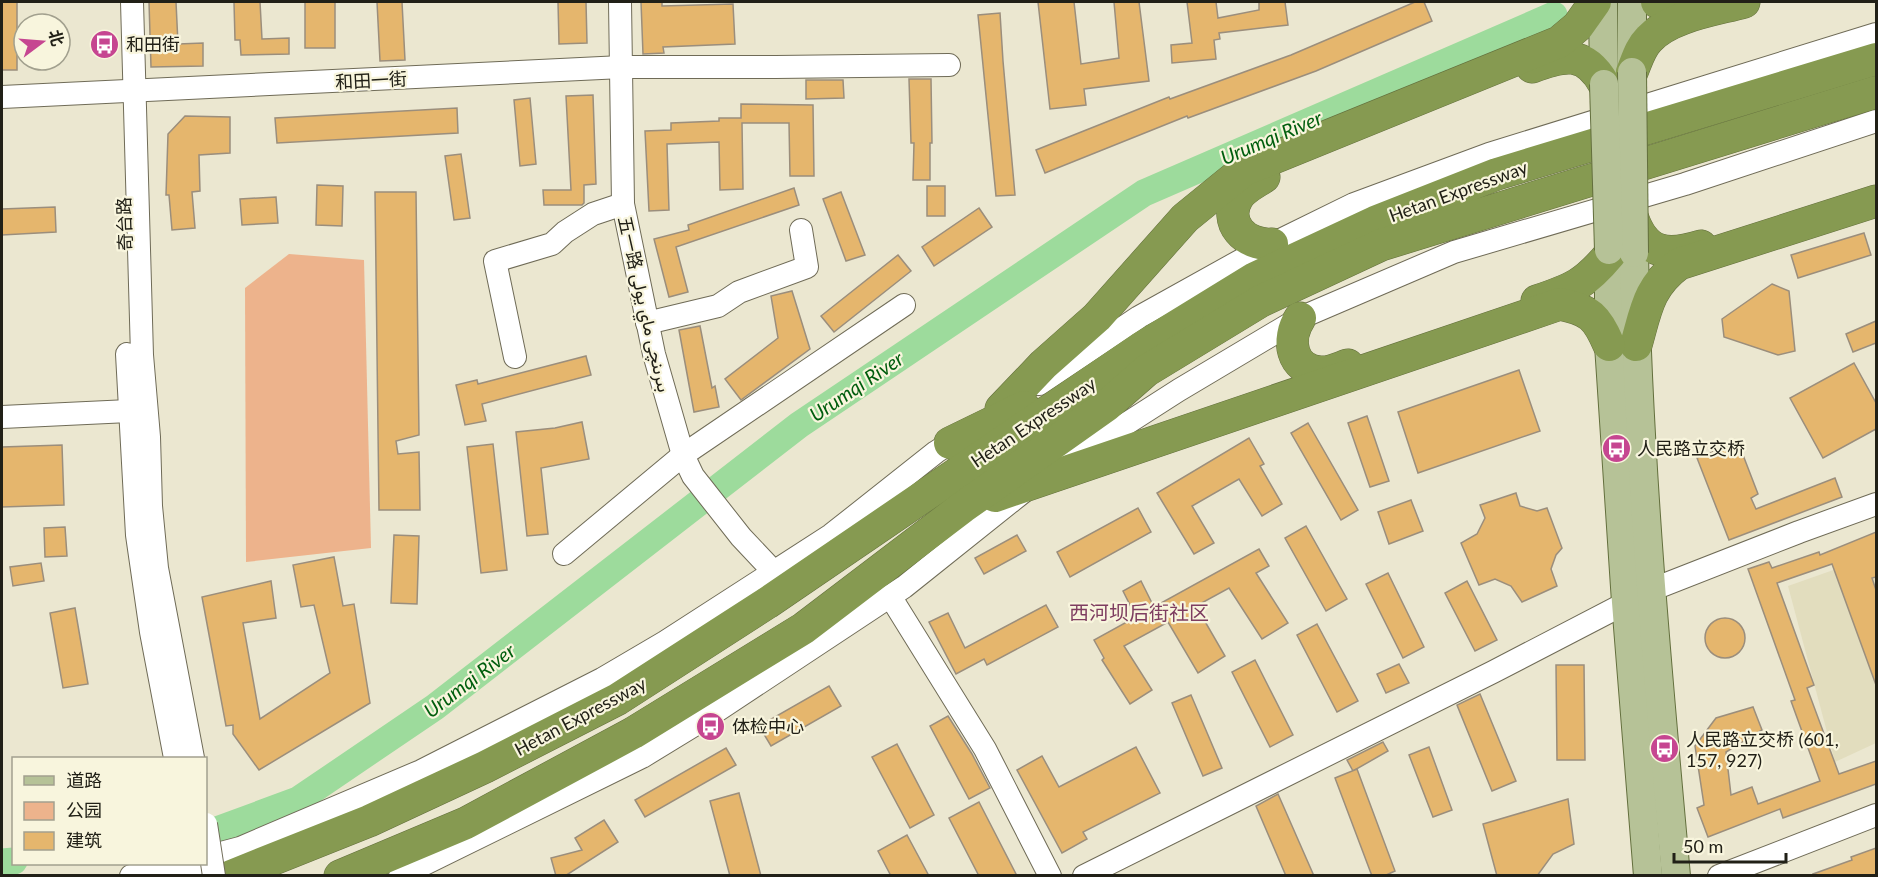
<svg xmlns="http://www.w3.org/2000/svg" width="1878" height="877" viewBox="0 0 1878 877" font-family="Lato,Vazirmatn,'Noto Sans SC',sans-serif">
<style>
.built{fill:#e2ddbe}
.green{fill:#edb38c}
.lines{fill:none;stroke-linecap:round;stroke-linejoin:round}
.river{stroke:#9ddb9c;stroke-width:27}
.building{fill:#e5b66d;stroke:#9b8e7c;stroke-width:1.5}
.minor-casing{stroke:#6f6b57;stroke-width:24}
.major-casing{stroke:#636f3d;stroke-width:30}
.highway-casing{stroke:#636f3d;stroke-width:33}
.minor{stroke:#fff;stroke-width:22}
.major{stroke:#b6c297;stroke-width:28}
.highway{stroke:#869a51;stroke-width:32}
.minor-bridge-casing{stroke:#6f6b57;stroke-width:24;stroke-linecap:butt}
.major-bridge-casing{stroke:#636f3d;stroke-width:30;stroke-linecap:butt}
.minor-bridge{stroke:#fff;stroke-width:22}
.major-bridge{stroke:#b6c297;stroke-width:28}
.labels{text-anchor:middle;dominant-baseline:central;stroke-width:4.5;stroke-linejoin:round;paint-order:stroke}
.poi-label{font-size:18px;fill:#212017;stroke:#f8f5dd;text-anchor:start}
.street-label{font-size:18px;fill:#212017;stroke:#f8f5dd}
.water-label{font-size:20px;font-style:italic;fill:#005e0e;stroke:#f8f5dd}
.neighbourhood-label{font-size:20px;fill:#7e3d60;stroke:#f8f5dd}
</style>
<rect width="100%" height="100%" fill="#ebe7d0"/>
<polygon class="built" points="1876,555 1876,743 1835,762 1788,586"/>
<polygon class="green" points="289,254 364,260 371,548 246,562 245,288"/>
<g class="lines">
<g class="river">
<polyline points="206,834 298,800 435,707 799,425 1144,193 1554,15"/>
<polyline points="2,862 14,861"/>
</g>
</g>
<g class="building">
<rect x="2" y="2" width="15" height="68"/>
<polygon points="149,2 176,2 178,44 203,43 203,66 151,67"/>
<polygon points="234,2 260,2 262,39 289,38 289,54 241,55 240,40 235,40"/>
<rect x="305" y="2" width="30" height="46"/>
<polygon points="377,2 402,2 405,60 380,61"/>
<polygon points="558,2 586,2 587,43 559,44"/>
<polygon points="641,2 662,2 662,6 733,4 735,44 663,47 664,53 643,54"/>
<polygon points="1038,2 1074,2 1081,64 1119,58 1114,2 1139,2 1149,81 1084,89 1086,105 1050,109"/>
<polygon points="1187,2 1216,2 1218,18 1259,10 1259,2 1285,2 1288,25 1219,33 1220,39 1214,40 1216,59 1172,63 1171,45 1192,43"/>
<polygon points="1415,2 1424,2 1432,21 1316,71 1188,118 1187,116 1045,173 1036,150 1169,97 1170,99 1291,55"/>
<polygon points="1000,13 1003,61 1015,195 996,196 978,15"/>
<polygon points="909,79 931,79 932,143 930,143 930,180 913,180 914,143 911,143"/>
<polygon points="806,80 843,80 844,98 806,99"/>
<polygon points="593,95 596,184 584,185 584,203 582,205 544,205 543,190 571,190 566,96"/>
<polygon points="530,98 536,164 520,166 514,100"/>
<polygon points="741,104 813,105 814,176 790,176 789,123 742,123 743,189 720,190 719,142 667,144 669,210 649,211 645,131 671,130 671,123 719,121 719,118 741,118"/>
<polygon points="457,108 458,133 277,143 275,118"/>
<polygon points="185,116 230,117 230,153 199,155 200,191 192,192 195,228 172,230 169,195 166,195 168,134"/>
<polygon points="461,154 470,218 454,220 445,156"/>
<polygon points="317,185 343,186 342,226 316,225"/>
<rect x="927" y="186" width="18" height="30"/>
<polygon points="794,188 799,205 676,247 688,292 669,297 654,239 689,230 688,225"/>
<polygon points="375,192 416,192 419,435 396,441 398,454 419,452 420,510 379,510"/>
<polygon points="841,192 865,255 846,261 823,199"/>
<polygon points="276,197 278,223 242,225 240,199"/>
<polygon points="55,207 56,232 2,235 2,209"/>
<polygon points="979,208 992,227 934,266 922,247"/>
<polygon points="1864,233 1871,255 1798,278 1791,255"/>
<polygon points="898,255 911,271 834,332 821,316"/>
<polygon points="1772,284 1789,291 1795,351 1778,355 1724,337 1722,319"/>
<polygon points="792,291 810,349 741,400 725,379 778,338 771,296"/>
<polygon points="1876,321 1876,343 1853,352 1846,334"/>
<polygon points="700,326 712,388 715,386 719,407 694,412 679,330"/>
<polygon points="586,356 591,375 482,404 486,421 465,425 456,385 477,380 478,384"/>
<polygon points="1854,363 1876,403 1876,429 1823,458 1790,398"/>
<polygon points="1519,370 1540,431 1418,473 1398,412"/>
<polygon points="1367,416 1389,481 1370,487 1348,423"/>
<polygon points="582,422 589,459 541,468 548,534 527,536 516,432 555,428"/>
<polygon points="1308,423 1358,510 1341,520 1291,433"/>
<polygon points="1249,438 1264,464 1260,466 1282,504 1262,516 1239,479 1192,506 1214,543 1194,554 1157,493"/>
<polygon points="1738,442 1758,494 1751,498 1756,509 1835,478 1842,497 1729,540 1697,458"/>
<polygon points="493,444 507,570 481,573 467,447"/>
<polygon points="62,445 64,505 2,507 2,447"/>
<polygon points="1516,493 1520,506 1537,511 1547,508 1562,548 1556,555 1551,569 1557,586 1522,602 1511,586 1495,579 1479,585 1461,543 1477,534 1485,518 1480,505"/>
<polygon points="1411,500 1423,531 1389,544 1378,512"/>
<polygon points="1138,508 1151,532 1070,577 1057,552"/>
<polygon points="1306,526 1347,599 1326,611 1285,538"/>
<polygon points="65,527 67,556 45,557 44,528"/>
<polygon points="1876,532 1876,577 1872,578 1876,590 1876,685 1832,564 1777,583 1814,685 1807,688 1839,774 1876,761 1876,784 1783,818 1780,809 1708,837 1697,808 1704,805 1695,746 1716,718 1753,707 1762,730 1726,752 1731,795 1752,787 1758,804 1820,781 1791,701 1795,700 1748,569 1769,562 1772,568 1819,552 1820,555"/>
<polygon points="394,535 419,536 417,604 391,603"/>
<polygon points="1017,535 1026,551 984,574 975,558"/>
<polygon points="1259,549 1269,566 1256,573 1288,623 1262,639 1229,588 1196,606 1225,656 1198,673 1168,622 1124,646 1152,690 1130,704 1102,660 1104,658 1094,640 1136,617 1123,591 1141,581 1154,607"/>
<polygon points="334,557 343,606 354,604 370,703 259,770 233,734 233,725 226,726 202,597 271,581 276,618 243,623 260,719 330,673 314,605 301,607 293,565"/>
<polygon points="41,563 44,581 13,586 10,567"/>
<polygon points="1388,573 1424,647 1403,658 1366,584"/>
<polygon points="1467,581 1497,640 1475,651 1445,593"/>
<polygon points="1046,605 1058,627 987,665 984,659 956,674 929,622 948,613 965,648"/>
<polygon points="75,608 88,684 63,688 50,613"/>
<circle cx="1725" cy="638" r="20"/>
<polygon points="1317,624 1358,701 1337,712 1297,635"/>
<polygon points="1255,660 1293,735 1270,747 1232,672"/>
<polygon points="1399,664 1409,683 1386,693 1377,674"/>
<polygon points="1556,665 1584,665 1585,760 1557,760"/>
<polygon points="829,686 841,706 771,746 759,726"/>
<polygon points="1480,694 1516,781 1492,791 1457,705"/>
<polygon points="1191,695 1222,768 1203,776 1172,703"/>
<polygon points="948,716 972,754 990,788 969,799 930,726"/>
<polygon points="1383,742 1388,751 1353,771 1347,760"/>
<polygon points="897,744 934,815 910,828 872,757"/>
<polygon points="1136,747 1160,793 1083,832 1087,839 1062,853 1017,770 1042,756 1059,787"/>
<polygon points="1429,747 1452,810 1433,817 1409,755"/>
<polygon points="726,748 736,765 645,817 635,800"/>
<polygon points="1357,769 1395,871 1384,876 1372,876 1335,778"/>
<polygon points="739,793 761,876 730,876 710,801"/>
<polygon points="1278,794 1314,876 1286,876 1256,806"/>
<polygon points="1568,799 1574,844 1553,854 1537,876 1497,876 1483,824"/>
<polygon points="979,802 1017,876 979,876 949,818"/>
<polygon points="604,820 618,842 565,876 556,876 551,858 582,850 575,838"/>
<polygon points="907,835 929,876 891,876 878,851"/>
<polygon points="1876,848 1876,876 1814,876 1813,874 1852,860 1851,857"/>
</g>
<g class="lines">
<defs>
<g id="minor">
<polyline points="132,2 142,355 149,437 151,506 157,568 193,758"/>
<polyline points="620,2 623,204 654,354 683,455 693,476 741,537 774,572"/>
<polyline points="2,97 622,67 776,67 949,65"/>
<polyline points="647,323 718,306 739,292 807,267 801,230"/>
<polyline points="127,354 137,535 151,632 175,758"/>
<polyline points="515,357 495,261 552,244 565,232 593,214 623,204"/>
<polyline points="1039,384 1139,317 1256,252 1354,204 1489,154 1876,34"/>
<polyline points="2,417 129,411"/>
<polyline points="1065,463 1179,390 1300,318 1454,252 1685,184 1876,121"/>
<polyline points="564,554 683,455 904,305"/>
<polyline points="890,596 985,749 1050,876"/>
<polyline points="206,857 240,848 421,771 602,679 665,642 831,535 936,452 961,436"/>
<polyline points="194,864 196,876"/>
<polyline points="131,876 180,864"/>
<polyline points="400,876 642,757 709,716 904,587 1023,492"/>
<polyline points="1084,876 1493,672 1651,590 1799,532 1876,504"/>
<polyline points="1719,876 1876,815"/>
</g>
<g id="major">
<polyline points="1603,2 1604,84"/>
<polyline points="1632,2 1632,72"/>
<polyline points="1609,250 1609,345 1626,602 1648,876"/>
<path d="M1634 253C1638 461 1657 668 1676 876"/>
</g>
<g id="highway">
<polyline points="1657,2 1669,5 1689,2"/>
<path d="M1532 67C1564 55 1585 50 1604 84"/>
<path d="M1632 72C1637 60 1640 48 1649 39 1670 16 1715 10 1744 2"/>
<path d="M1264 177C1255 183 1244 188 1238 197 1222 223 1246 246 1272 244"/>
<path d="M1633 219C1646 255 1668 256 1701 246"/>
<path d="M1537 301C1573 289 1585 284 1610 254"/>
<path d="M1300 318C1286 339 1291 370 1320 372 1330 373 1339 368 1348 365"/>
<path d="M1636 345C1646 310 1648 287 1679 264L1876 201"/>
<polyline points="1001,409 1044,364 1097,317 1185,218 1244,170 1559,42 1578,26 1595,2"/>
<polyline points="950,443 1024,407"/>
<path d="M995 496 1560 304C1590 310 1597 317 1609 345"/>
<polyline points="231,876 369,821 485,767 618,699 767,603 1141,348 1255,278 1375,222 1497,174 1876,59"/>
<polyline points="340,876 466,823 633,733 804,628 963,507 1106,406 1146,371 1261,301 1381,245 1876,92"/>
</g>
</defs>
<use href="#minor" class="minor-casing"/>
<use href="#major" class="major-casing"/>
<use href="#highway" class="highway-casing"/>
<use href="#minor" class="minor"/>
<use href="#major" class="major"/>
<use href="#highway" class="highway"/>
<defs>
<polyline id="minor-bridge" points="206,824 214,876"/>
<g id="major-bridge">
<polyline points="1632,72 1634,253"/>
<polyline points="1604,84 1609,250"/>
</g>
</defs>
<use href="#minor-bridge" class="minor-bridge-casing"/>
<use href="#major-bridge" class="major-bridge-casing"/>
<use href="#minor-bridge" class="minor-bridge"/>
<use href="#major-bridge" class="major-bridge"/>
</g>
<defs>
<symbol id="bus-disc" viewBox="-11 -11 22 22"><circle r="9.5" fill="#c64691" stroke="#f8f5dd"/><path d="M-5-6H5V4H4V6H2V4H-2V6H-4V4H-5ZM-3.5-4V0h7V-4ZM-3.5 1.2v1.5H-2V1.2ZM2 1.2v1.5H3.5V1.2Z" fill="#fff"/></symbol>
</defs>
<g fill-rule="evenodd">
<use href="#bus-disc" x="88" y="28" width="33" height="33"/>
<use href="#bus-disc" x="1600" y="432" width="33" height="33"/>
<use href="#bus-disc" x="694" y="710" width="33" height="33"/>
<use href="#bus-disc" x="1648" y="732" width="33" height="33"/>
</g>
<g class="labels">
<g class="poi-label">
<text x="126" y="44">和田街</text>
<text x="1637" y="448">人民路立交桥</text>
<text x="732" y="726">体检中心</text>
<text x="1686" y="739">人民路立交桥 (601,<tspan x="1686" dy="21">157, 927)</tspan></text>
</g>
<g class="street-label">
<text transform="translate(371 80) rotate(-3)">和田一街</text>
<text transform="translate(1458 191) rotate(-20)">Hetan Expressway</text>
<text transform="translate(124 224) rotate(-92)">奇台路</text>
<text transform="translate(645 304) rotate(77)">五一路 بىرىنچى ماي يولى</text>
<text transform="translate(1033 422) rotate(-34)">Hetan Expressway</text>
<text transform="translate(580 716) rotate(-28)">Hetan Expressway</text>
</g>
<g class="water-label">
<text transform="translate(1271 137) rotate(-23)">Urumqi River</text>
<text transform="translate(856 386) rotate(-34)">Urumqi River</text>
<text transform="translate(469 680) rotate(-37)">Urumqi River</text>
</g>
<g class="neighbourhood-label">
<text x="1139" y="612">西河坝后街社区</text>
</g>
</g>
<rect width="1878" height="877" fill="none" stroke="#212017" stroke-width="6"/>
<rect x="12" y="757" width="195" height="108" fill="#f8f5dd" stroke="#a2a08e" stroke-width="1.5"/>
<rect x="24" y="776" width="30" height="9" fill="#b6c297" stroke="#a2a08e" stroke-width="1.5"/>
<text x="66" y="787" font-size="18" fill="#212017">道路</text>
<rect x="24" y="802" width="30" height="18" fill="#edb38c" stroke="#a2a08e" stroke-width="1.5"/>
<text x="66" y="817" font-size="18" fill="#212017">公园</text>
<rect x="24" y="832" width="30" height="18" fill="#e5b66d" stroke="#a2a08e" stroke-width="1.5"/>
<text x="66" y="847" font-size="18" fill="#212017">建筑</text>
<g transform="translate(42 42) rotate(74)"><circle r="28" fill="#f8f5dd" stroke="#a2a08e" stroke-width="1.5"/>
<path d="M0-4.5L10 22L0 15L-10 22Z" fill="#c64691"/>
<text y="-9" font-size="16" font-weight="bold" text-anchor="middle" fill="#212017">北</text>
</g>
<path d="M1674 853v9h112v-9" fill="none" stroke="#212017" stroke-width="3"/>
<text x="1683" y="853" font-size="18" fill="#212017" stroke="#f8f5dd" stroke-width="4.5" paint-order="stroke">50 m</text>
</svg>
